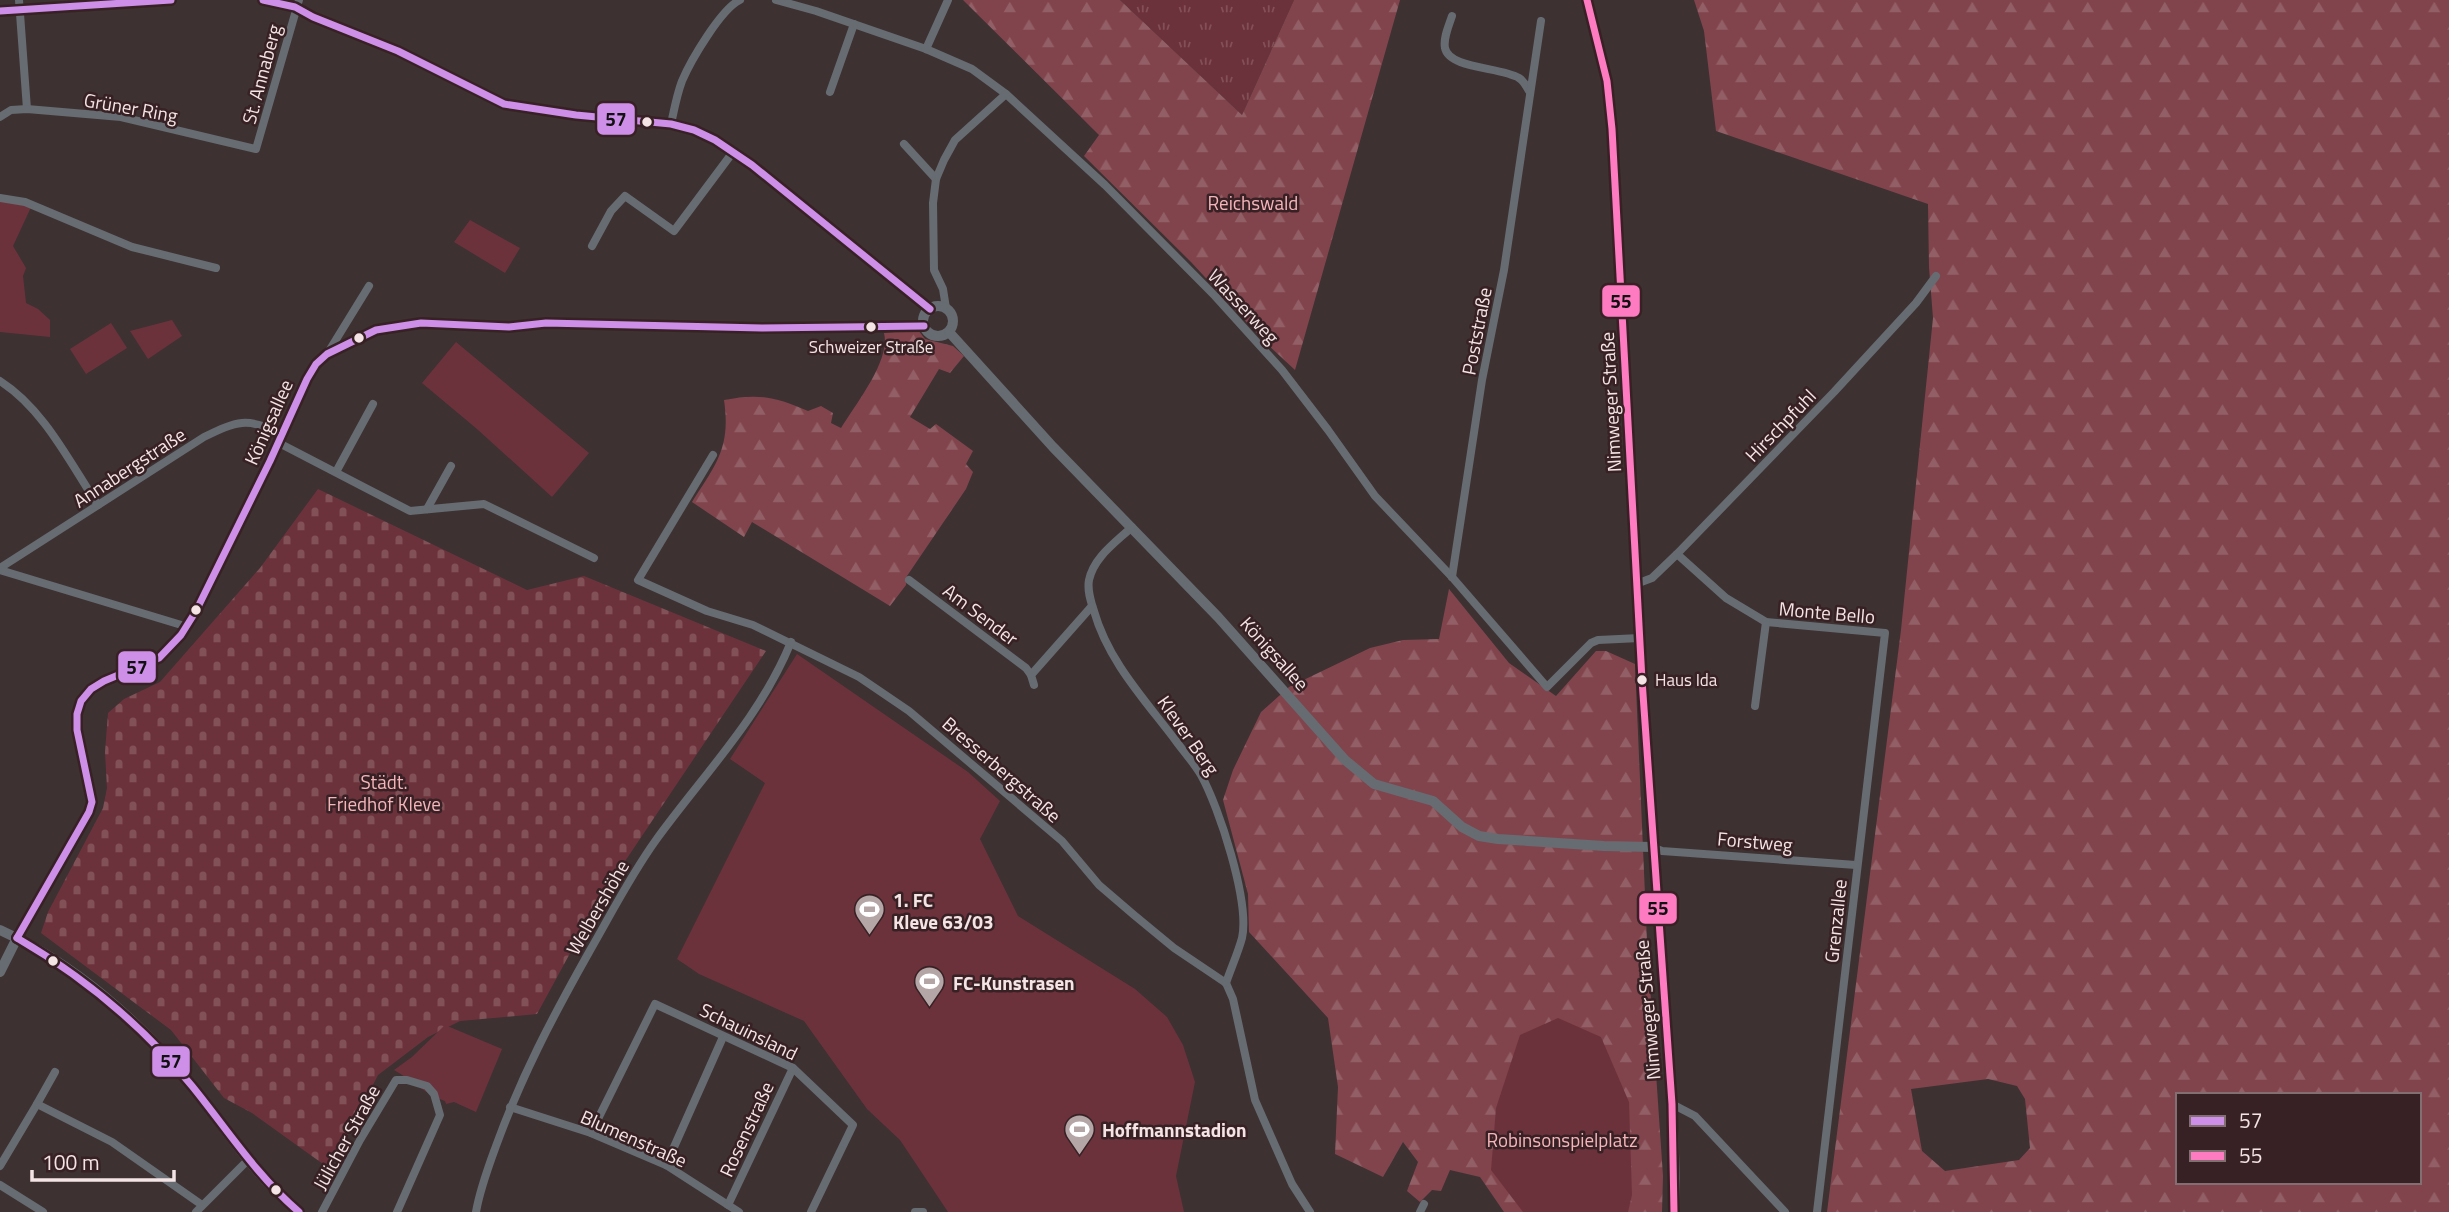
<svg xmlns="http://www.w3.org/2000/svg" width="2449" height="1212" viewBox="0 0 2449 1212" font-family="'Titillium Web',sans-serif">
<style>
.grass{fill:url(#grass-tufts)}
.forest{fill:url(#forest-firs);fill-rule:evenodd}
.cemetery{fill:url(#cemetery-stones)}
.park{fill:#6c323b}
.lines{fill:none;stroke-linecap:round;stroke-linejoin:round}
.minor{stroke:#666c71;stroke-width:8}
.tertiary{stroke:#666c71;stroke-width:10}
.secondary{stroke:#686e73;stroke-width:10}
.bus-1-casing{stroke:#382124;stroke-width:12}
.bus-2-casing{stroke:#382124;stroke-width:12}
.bus-1{stroke:#ce8fe9;stroke-width:7}
.bus-2{stroke:#fe7ac1;stroke-width:7}
.bus-dot{fill:#f4e4e5;stroke:#382124;stroke-width:2.5}
.labels{text-anchor:middle;dominant-baseline:central;stroke-width:5;stroke-linejoin:round;paint-order:stroke}
.bus-label{font-size:17px;fill:#f4e4e5;stroke:#382124}
.street-label{font-size:19px;fill:#f4e4e5;stroke:#382124}
.park-label{font-size:19px;fill:#f5b5bb;stroke:#382124}
.poi-label{font-size:19px;font-weight:bold;fill:#f4e4e5;stroke:#382124;text-anchor:start}
.line-badge{stroke:#382124;stroke-width:2.5}
.pale-badge-label{font-size:19px;text-anchor:middle;font-weight:bold;fill:#111}
</style>
<defs>
<pattern id="grass-tufts" width="24" height="20" patternUnits="userSpaceOnUse" patternTransform="scale(1.75)"><rect width="24" height="20" fill="#6c323b"/><path d="M3 7l-1-3M5 7V3M7 7l1-3M15 17l-1-3M17 17v-4M19 17l1-3" fill="none" stroke="#825057"/></pattern>
<pattern id="forest-firs" width="22" height="20" patternUnits="userSpaceOnUse" patternTransform="scale(1.75)"><rect width="22" height="20" fill="#81444c"/><path d="M5 1l3.5 6h-7zM16 11l3.5 6h-7z" fill="#935f66"/></pattern>
<pattern id="cemetery-stones" width="16" height="16" patternUnits="userSpaceOnUse" patternTransform="scale(1.75)"><rect width="16" height="16" fill="#6c323b"/><path d="M2 7V4a2 2 0 0 1 4 0v3zM10 15v-3a2 2 0 0 1 4 0v3z" fill="#825057"/></pattern>
</defs>
<rect width="100%" height="100%" fill="#3d3132"/>
<polygon class="grass" points="1120,0 1294,0 1242,115"/>
<g class="forest">
<polygon points="963,0 1120,0 1242,115 1294,0 1400,0 1295,370 1266,343 1191,262 1084,156 1099,135"/>
<path d="M1694 0H2449V1212H1827L1901 630 1933 318 1929 267 1928 204 1716 131 1704 31ZM1988 1079 2017 1086 2025 1099 2030 1148 2019 1160 1945 1171 1922 1151 1911 1089ZM2178 1095H2419V1182H2178Z"/>
<path d="M918 330 925 339 953 346 964 356 950 373 939 369 910 417 930 429 936 424 973 451 966 464 973 472 966 489 907 576 906 585 890 606 752 522 744 537 692 502C716 464 731 448 724 400 759 393 776 397 808 411L821 406 833 413 831 423 841 428C855 405 891 360 884 333Z"/>
<polygon points="1449,589 1509,663 1556,696 1596,651 1606,651 1635,664 1647,941 1663,1176 1662,1212 1504,1212 1480,1177 1450,1170 1441,1191 1432,1190 1420,1202 1407,1191 1418,1162 1403,1142 1383,1177 1335,1154 1338,1087 1328,1018 1249,932 1248,894 1223,800 1233,770 1261,712 1289,687 1370,648 1403,640 1439,639"/>
</g>
<polygon class="cemetery" points="318,489 527,590 584,576 766,651 599,900 537,1014 460,1021 428,1037 378,1075 330,1169 252,1113 224,1098 171,1030 41,933 48,912 103,808 107,788 105,752 108,713 124,699 160,682 260,568"/>
<g class="park">
<polygon points="0,199 32,205 13,246 26,268 23,276 26,303 38,309 50,320 50,337 0,332"/>
<polygon points="470,220 520,248 505,273 454,242"/>
<polygon points="172,320 182,336 148,359 130,331"/>
<polygon points="111,323 127,348 86,374 70,349"/>
<polygon points="456,342 589,453 552,497 477,429 422,383"/>
<polygon points="797,654 968,772 1000,801 980,839 1018,916 1135,989 1167,1017 1183,1045 1195,1082 1176,1176 1184,1212 948,1212 900,1140 867,1109 804,1021 699,974 677,959 765,783 730,759"/>
<polygon points="1558,1018 1601,1037 1629,1102 1632,1195 1628,1212 1523,1212 1491,1170 1496,1108 1520,1035"/>
<path d="M445 1025 502 1049 476 1112 454 1102 446 1104 445 1101C427 1096 411 1079 394 1070L412 1057Z"/>
</g>
<g class="lines">
<g class="minor">
<polyline points="19,0 27,109"/>
<polyline points="263,0 295,7 313,17 398,51 504,104 576,115 671,124 694,130 715,140 752,165 930,309"/>
<polyline points="776,0 816,11 926,49 972,69 1006,94 1105,185 1215,296 1282,370 1328,430 1375,496 1452,577 1547,687 1591,643 1598,640 1640,638"/>
<polyline points="0,11 171,0"/>
<path d="M1452 16C1449 25 1443 38 1445 48 1449 69 1501 67 1519 78 1524 81 1526 86 1529 91"/>
<polyline points="926,49 948,0"/>
<polyline points="830,92 854,24"/>
<polyline points="0,117 11,110 27,109 121,117 256,149 299,0"/>
<path d="M671 124C674 110 677 94 682 81 691 60 721 9 740 0"/>
<polyline points="904,144 936,179"/>
<polyline points="0,198 25,202 132,247 216,268"/>
<polyline points="592,246 611,211 625,196 674,231 733,152"/>
<polyline points="946,308 943,289 934,270 933,203 936,179 944,160 955,140 1006,94"/>
<polyline points="329,351 369,286"/>
<path d="M0 381C44 409 70 463 98 505"/>
<polyline points="277,442 410,511 484,504 594,558"/>
<polyline points="713,455 638,580 707,611 753,625 859,677 909,711 1062,841 1099,885 1134,915 1174,948 1226,983 1233,999 1255,1100 1292,1184 1310,1212"/>
<polyline points="336,472 373,404"/>
<polyline points="427,509 451,466"/>
<path d="M1132 527C1115 543 1094 557 1089 580 1087 591 1091 602 1094 611 1108 661 1145 700 1176 741 1184 752 1194 763 1201 775 1219 807 1250 902 1242 938 1238 953 1231 968 1226 983"/>
<polyline points="1677,554 1726,598 1766,622 1885,633 1817,1212"/>
<path d="M0 568 204 437C237 421 247 417 281 433"/>
<polyline points="0,570 188,627"/>
<polyline points="1452,577 1482,380 1504,270 1541,21"/>
<polyline points="909,580 1026,668 1031,675"/>
<polyline points="1636,584 1652,578 1677,554 1834,392 1916,303 1936,276"/>
<polyline points="1034,685 1031,675 1092,606"/>
<polyline points="1755,706 1766,622"/>
<polyline points="1652,847 1662,851 1856,865"/>
<polyline points="17,938 89,812 92,802 77,730 77,714 81,701 91,689 104,681 159,658 181,635 196,611 270,461 307,379 316,364 327,354 376,330 421,323 509,327 546,323 591,323 762,328 924,326"/>
<polyline points="37,1104 55,1072"/>
<polyline points="1672,1104 1695,1116 1785,1212"/>
<polyline points="510,1107 591,1133 666,1165 739,1212"/>
<polyline points="591,1133 655,1004 793,1068 853,1125 811,1212"/>
<polyline points="666,1165 723,1037"/>
<polyline points="0,1166 37,1104 112,1142 202,1205"/>
<polyline points="0,1185 43,1212"/>
<polyline points="728,1205 793,1068"/>
<polyline points="196,1212 249,1159"/>
<polyline points="322,1212 360,1140 396,1080 407,1080 427,1086 434,1094 440,1115 397,1212"/>
<path d="M476 1212C480 1189 488 1168 496 1146 521 1077 552 1018 588 954 610 916 630 876 656 840 703 775 760 718 791 642"/>
<polyline points="915,1212 923,1212"/>
<polyline points="1420,1212 1424,1204"/>
</g>
<g class="tertiary">
<circle cx="938" cy="321" r="15"/>
<polyline points="949,332 1053,447 1218,617 1345,760 1374,784 1433,801 1462,827 1479,836 1498,839 1604,846 1652,847"/>
<path d="M0 930C75 964 141 1022 192 1086 226 1129 256 1178 299 1212"/>
<polyline points="0,972 17,938"/>
</g>
<polyline class="secondary" points="1587,0 1607,81 1612,129 1642,680 1672,1104 1675,1178 1674,1212"/>
<defs>
<g id="bus-1">
<polyline points="263,0 295,7 313,17 398,51 504,104 576,115 671,124 694,130 715,140 752,165 930,309"/>
<polyline points="0,11 171,0"/>
<polyline points="17,938 89,812 92,802 77,730 77,714 81,701 91,689 104,681 159,658 181,635 196,611 270,461 307,379 316,364 327,354 376,330 421,323 509,327 546,323 762,328 924,326"/>
<path d="M17 938C84 977 143 1026 192 1086 227 1129 256 1175 299 1212"/>
</g>
<polyline id="bus-2" points="1587,0 1607,81 1612,129 1642,680 1672,1104 1674,1212"/>
</defs>
<use href="#bus-1" class="bus-1-casing"/>
<use href="#bus-2" class="bus-2-casing"/>
<use href="#bus-1" class="bus-1"/>
<use href="#bus-2" class="bus-2"/>
</g>
<defs>
<symbol id="stadium-pin" viewBox="-11 -11 22 30"><path d="M0 17L-7.5 6A9.5 9.5 0 1 1 7.5 6Z" fill="#b4a5a6" stroke="#382124"/><path d="M0-5a6.5 5 0 1 0 0 10a6.5 5 0 1 0 0-10ZM-3.5-1.8h7v3.6h-7Z" fill="#fff"/></symbol>
</defs>
<g fill-rule="evenodd">
<use href="#stadium-pin" x="852" y="892" width="35" height="47"/>
<use href="#stadium-pin" x="912" y="964" width="35" height="47"/>
<use href="#stadium-pin" x="1062" y="1112" width="35" height="47"/>
</g>
<g class="bus-dot">
<circle cx="647" cy="122" r="6"/>
<circle cx="871" cy="327" r="6"/>
<circle cx="359" cy="338" r="6"/>
<circle cx="196" cy="610" r="6"/>
<circle cx="1642" cy="680" r="6"/>
<circle cx="53" cy="961" r="6"/>
<circle cx="276" cy="1190" r="6"/>
</g>
<g class="labels">
<g class="bus-label">
<text x="871" y="347">Schweizer Straße</text>
<text x="1655" y="680" text-anchor="start">Haus Ida</text>
</g>
<g class="street-label">
<text transform="translate(261 74) rotate(-75)">St. Annaberg</text>
<text transform="translate(131 107) rotate(10)">Grüner Ring</text>
<text transform="translate(1244 306) rotate(47)">Wasserweg</text>
<text transform="translate(1476 331) rotate(-79)">Poststraße</text>
<text transform="translate(1610 402) rotate(-93)">Nimweger Straße</text>
<text transform="translate(268 422) rotate(-66)">Königsallee</text>
<text transform="translate(1780 425) rotate(-46)">Hirschpfuhl</text>
<text transform="translate(129 467) rotate(-33)">Annabergstraße</text>
<text transform="translate(1827 612) rotate(5)">Monte Bello</text>
<text transform="translate(981 614) rotate(37)">Am Sender</text>
<text transform="translate(1275 653) rotate(48)">Königsallee</text>
<text transform="translate(1189 735) rotate(55)">Klever Berg</text>
<text transform="translate(1002 769) rotate(41)">Bresserbergstraße</text>
<text transform="translate(1755 841) rotate(5)">Forstweg</text>
<text transform="translate(597 907) rotate(-60)">Welbershöhe</text>
<text transform="translate(1835 921) rotate(-84)">Grenzallee</text>
<text transform="translate(1647 1010) rotate(-95)">Nimweger Straße</text>
<text transform="translate(749 1031) rotate(26)">Schauinsland</text>
<text transform="translate(746 1129) rotate(-65)">Rosenstraße</text>
<text transform="translate(346 1137) rotate(-61)">Jülicher Straße</text>
<text transform="translate(634 1138) rotate(24)">Blumenstraße</text>
</g>
<g class="park-label">
<text x="1253" y="202">Reichswald</text>
<text x="384" y="781">Städt.<tspan x="384" dy="22">Friedhof Kleve</tspan></text>
<text x="1562" y="1139">Robinsonspielplatz</text>
</g>
<g class="poi-label">
<text x="893" y="899">1. FC<tspan x="893" dy="22">Kleve 63/03</tspan></text>
<text x="953" y="982">FC-Kunstrasen</text>
<text x="1102" y="1129">Hoffmannstadion</text>
</g>
</g>
<g class="line-badge">
<rect x="596" y="102" width="40" height="34" rx="7" fill="#ce8fe9"/>
<rect x="1601" y="284" width="40" height="34" rx="7" fill="#fe7ac1"/>
<rect x="117" y="650" width="40" height="34" rx="7" fill="#ce8fe9"/>
<rect x="1638" y="892" width="40" height="33" rx="7" fill="#fe7ac1"/>
<rect x="151" y="1045" width="40" height="33" rx="7" fill="#ce8fe9"/>
</g>
<g class="pale-badge-label">
<text x="616" y="126">57</text>
<text x="1621" y="308">55</text>
<text x="137" y="674">57</text>
<text x="1658" y="915">55</text>
<text x="171" y="1068">57</text>
</g>
<rect x="2176" y="1093" width="245" height="91" fill="#382124" stroke="#836f71" stroke-width="2"/>
<rect x="2190" y="1116" width="35" height="10" fill="#ce8fe9" stroke="#836f71" stroke-width="2"/>
<text x="2239" y="1128" font-size="21" fill="#f4e4e5">57</text>
<rect x="2190" y="1151" width="35" height="10" fill="#fe7ac1" stroke="#836f71" stroke-width="2"/>
<text x="2239" y="1163" font-size="21" fill="#f4e4e5">55</text>
<path d="M32 1170v10h142v-10" fill="none" stroke="#f4e4e5" stroke-width="3.5"/>
<text x="42" y="1170" font-size="21" fill="#f4e4e5" stroke="#382124" stroke-width="5" paint-order="stroke">100 m</text>
</svg>
